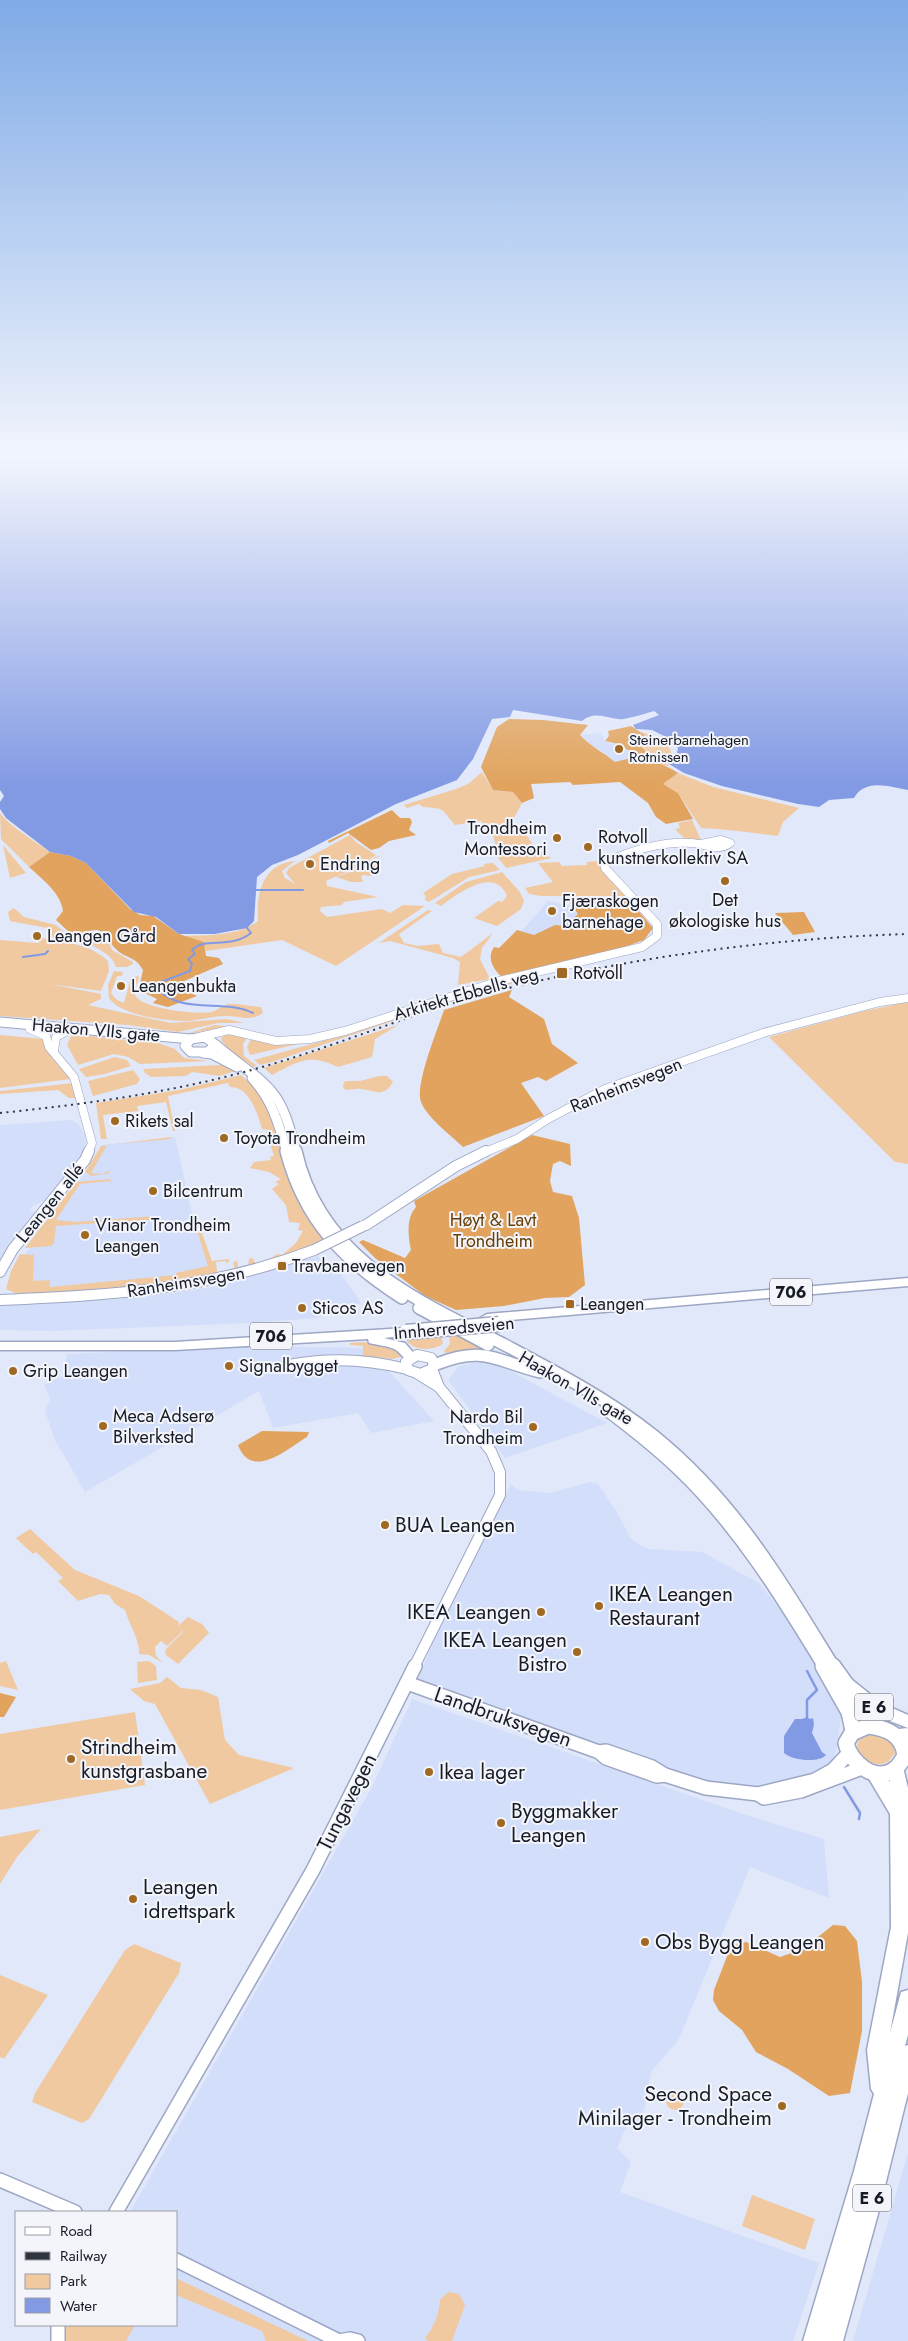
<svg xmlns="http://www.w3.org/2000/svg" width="908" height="2341" viewBox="0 0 908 2341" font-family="Jost,sans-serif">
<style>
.built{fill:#d3defb}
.green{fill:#f0c9a1}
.forest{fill:#e1a35d}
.water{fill:#829ae4}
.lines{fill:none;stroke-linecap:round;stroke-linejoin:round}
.stream-far1{stroke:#829ae4;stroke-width:2}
.stream{stroke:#829ae4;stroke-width:2.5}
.minor-far2-casing{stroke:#9da7c4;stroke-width:9}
.minor-far1-casing{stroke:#9da7c4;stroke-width:12}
.minor-casing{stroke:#9da7c4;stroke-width:16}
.major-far2-casing{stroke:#9da7c4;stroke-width:11}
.major-far1-casing{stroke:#9da7c4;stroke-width:14}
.major-casing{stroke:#9da7c4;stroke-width:18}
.highway-casing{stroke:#9da7c4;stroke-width:3}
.minor-far2{stroke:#fff;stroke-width:8}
.minor-far1{stroke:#fff;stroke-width:10}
.minor{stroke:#fff;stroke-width:13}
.major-far2{stroke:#fff;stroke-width:9}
.major-far1{stroke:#fff;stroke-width:11}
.major{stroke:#fff;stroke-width:15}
.highway{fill:#fff;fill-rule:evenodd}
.rail{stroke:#303540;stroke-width:2;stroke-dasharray:2 4.5;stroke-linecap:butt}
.minor-bridge-casing{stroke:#9da7c4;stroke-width:12;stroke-linecap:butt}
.highway-bridge-casing{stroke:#9da7c4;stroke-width:17;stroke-linecap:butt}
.minor-bridge{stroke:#fff;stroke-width:10}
.highway-bridge{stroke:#fff;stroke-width:14}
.poi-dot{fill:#9f6823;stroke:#f3f5fb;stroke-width:2}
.labels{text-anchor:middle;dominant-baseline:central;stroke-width:4;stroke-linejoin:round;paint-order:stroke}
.far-poi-label{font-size:15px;fill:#171b26;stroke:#f3f5fb;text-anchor:start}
.shield{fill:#f3f5fb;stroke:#595c66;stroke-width:1}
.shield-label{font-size:16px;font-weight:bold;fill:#171b26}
.poi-label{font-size:18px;fill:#171b26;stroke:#f3f5fb;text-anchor:start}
.street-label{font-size:18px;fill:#171b26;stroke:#f3f5fb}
.park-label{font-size:18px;fill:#673e04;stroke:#f3f5fb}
.near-poi-label{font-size:21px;fill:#171b26;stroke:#f3f5fb;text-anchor:start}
.near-street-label{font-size:21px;fill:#171b26;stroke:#f3f5fb}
</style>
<rect width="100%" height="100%" fill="#e1e8fa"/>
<g class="built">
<polygon points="601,733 604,740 611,744 621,741 642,755 615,762 600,750 589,745 580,735"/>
<polygon points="548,901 609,914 510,947 521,932"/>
<polygon points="72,1120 79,1125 85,1135 86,1143 84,1154 45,1200 31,1207 30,1211 37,1211 0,1259 0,1125"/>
<polygon points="175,1137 192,1214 211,1273 21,1292 23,1257 102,1149 102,1145"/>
<polygon points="317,1256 341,1274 361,1303 316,1318 251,1323 51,1331 0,1330 0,1306 118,1299 181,1292 223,1285"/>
<polygon points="253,1346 368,1348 434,1421 371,1433 358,1413 273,1428 259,1391 85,1492 55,1440 45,1411 50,1399 44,1385 63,1376 67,1354"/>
<polygon points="490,1360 607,1423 505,1458 448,1380 459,1366"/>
<polygon points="590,1482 598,1484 617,1512 630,1537 641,1546 649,1549 702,1552 759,1583 812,1650 841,1715 837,1748 829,1770 767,1788 714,1785 417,1680 438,1631 511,1484 518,1490 550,1493"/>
<polygon points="412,1699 749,1816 824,1839 829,1898 750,1867 678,2041 651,2072 645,2107 636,2126 628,2123 617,2148 631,2162 620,2192 819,2263 793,2341 66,2341 68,2325 176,2325 176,2212 130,2212 372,1787"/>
<polygon points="908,2153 908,2341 853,2341"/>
</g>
<g class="green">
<polygon points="639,731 666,740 672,754 666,759 669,766 656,764 642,755 649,753 642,746 638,737 642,732"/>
<path d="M482 772 493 790 513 792 522 803 510 825 524 831 535 848H538L544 855 552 858 506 868 499 859 493 835 488 833 481 821 455 825C440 807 445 809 423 807L419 804 407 808 404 805 456 789 468 784Z"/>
<path d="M678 773 713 787 799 808 783 822 778 836C752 833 727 829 701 828L678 793 663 784Z"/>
<path d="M0 813C8 825 37 843 50 852L29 867 1 839Z"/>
<polygon points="692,820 701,840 687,841 675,829 680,828 678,823"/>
<path d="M350 835 356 842 376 855 356 868 326 881 327 886 378 897 344 902 342 905 321 907 320 911 327 917 382 909 390 913 403 905 425 906 336 966 282 940 206 951 204 942 184 936C208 935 238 936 258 921 256 894 262 864 295 861L282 871 285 878 295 884 286 873 289 868Z"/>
<polygon points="3,845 26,873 10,878"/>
<polygon points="381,856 373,859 381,868 378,871 379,873 369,876 363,875 361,877 363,882 351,882 336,877 358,869 375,857"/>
<path d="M597 861 600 862C604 880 617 884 629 896H541L529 894 525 888 553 882 538 863 559 862 562 866 587 865V862Z"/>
<polygon points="493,863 500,870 469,877 429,902 425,900 426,896 423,893 452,874 485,866 483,864"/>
<path d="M502 872 520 892 524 901 521 909 497 926 474 918 498 901 502 902 507 896C495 865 457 894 441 906L435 903 466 882Z"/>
<polygon points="14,908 24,917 56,925 74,941 47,937 47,928 10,921 8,912"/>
<polygon points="428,910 432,911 399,934 404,943 418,946 439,944 443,953 461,957 493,933 482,948 480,959 490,979 458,985 460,962 453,958 390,941 379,943"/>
<path d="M92 931 107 939 112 950 133 962V964L127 967H116C111 949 82 944 69 932Z"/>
<path d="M42 938C66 942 90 944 108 961L109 971 101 991 50 984 101 994V999L88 1005 171 1023 227 1019 244 1023H218L178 1032 128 1025 0 1016V940L38 943Z"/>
<path d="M114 971 123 972 122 976H117L111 993 117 1000 124 1003 131 978 139 976C139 982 133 989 135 995 141 1009 199 1015 212 1012 218 1010 224 1004 230 1004 240 1004 250 1006 261 1007L263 1013C250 1022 241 1016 226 1016 213 1016 201 1020 188 1021 167 1021 121 1016 109 998L108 985Z"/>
<polygon points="515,981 518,982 440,1005 272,1062 260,1065 254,1060 330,1039 496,985"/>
<polygon points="908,1002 908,1164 895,1162 769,1037 864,1011"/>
<polygon points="80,1024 183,1035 214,1025 239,1027 226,1027 180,1035 78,1025"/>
<path d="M398 1025 375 1039 372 1057 338 1067C309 1053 299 1061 272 1075L264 1068Z"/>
<polygon points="230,1033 248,1036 243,1044 244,1056 257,1066 254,1067 229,1050 221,1040 222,1037"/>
<polygon points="72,1034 158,1043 175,1049 184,1058 209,1061 140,1064 128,1057 114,1054 78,1065 67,1045"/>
<polygon points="0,1035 43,1039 46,1048 71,1079 0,1088"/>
<polygon points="252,1037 316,1040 250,1055 247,1047"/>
<polygon points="115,1057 127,1060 131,1066 105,1074 86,1077 79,1069"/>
<polygon points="219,1065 224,1065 235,1071 220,1076 192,1072 186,1076 151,1077 145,1073 143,1069"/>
<polygon points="133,1070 140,1079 137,1084 93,1096 88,1081"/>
<path d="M241 1075C283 1112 275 1146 294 1193 302 1211 314 1226 326 1241L254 1267 248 1263 250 1258 255 1259 253 1260 257 1265 278 1254 282 1255 296 1243 303 1231 298 1230 300 1223 289 1222 286 1205 272 1189 279 1184 275 1182 281 1179 269 1172 250 1168 254 1162 271 1160 270 1157 274 1156 269 1141 272 1140 268 1137 266 1132 269 1130 262 1129C257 1113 250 1087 230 1087L228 1083 168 1096 175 1131H173L166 1102 137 1106 138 1111 103 1115 107 1139H101L96 1103 179 1090Z"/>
<path d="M379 1076H387L393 1082C383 1099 374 1090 361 1089 355 1088 350 1091 344 1089L343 1085 345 1081H360Z"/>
<polygon points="73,1083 79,1098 69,1098 58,1090 0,1094 0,1091"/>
<polygon points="171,1137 170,1139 107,1145 91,1173 101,1174 109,1171 109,1173 92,1176 85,1172 101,1146"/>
<polygon points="110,1179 112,1183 109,1181 80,1184 56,1220 76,1222 155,1216 159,1219 56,1226 54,1243 51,1246 25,1248 76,1182"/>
<polygon points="192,1214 195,1214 212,1261 230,1259 227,1264 226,1261 216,1262 217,1272 235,1269 233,1263 237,1260 238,1268 233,1272 190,1277 191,1280 176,1284 20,1295 6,1289 11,1271 20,1254 34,1255 33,1281 50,1280 50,1287 176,1275 176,1273 208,1266"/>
<polygon points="459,1334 491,1351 447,1356 444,1351 450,1344 449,1335"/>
<path d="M441 1336 443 1344C433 1351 414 1351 407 1341L412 1338Z"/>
<polygon points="362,1342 391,1345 404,1356 392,1359 363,1356 363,1346 350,1345 350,1343"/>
<path d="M30 1529 75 1570 139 1596 179 1622 178 1626 188 1617 202 1624 209 1633 178 1664 166 1655 165 1650 183 1632 181 1629 182 1632 167 1646 161 1641 155 1647 156 1656 163 1663 149 1655 139 1654C140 1639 129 1625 125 1610L115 1604 109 1595 100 1594 78 1601 58 1581 63 1578 36 1552 33 1554 16 1538Z"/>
<polygon points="6,1661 18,1690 0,1686 0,1663"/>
<polygon points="149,1661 156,1666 157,1680 138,1683 137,1662"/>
<polygon points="167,1677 181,1688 201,1690 218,1697 225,1740 239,1755 294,1768 210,1804 155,1704 144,1701 130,1689 160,1683"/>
<polygon points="135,1712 145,1785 0,1810 0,1734"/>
<path d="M872 1734C883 1736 893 1740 895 1753L888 1762C873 1768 865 1762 856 1750L859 1739Z"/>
<polygon points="41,1829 17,1857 0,1884 0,1837"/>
<polygon points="134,1944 181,1963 179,1973 89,2119 82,2123 32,2102 35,2093 125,1950"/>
<polygon points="0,1975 48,1995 4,2059 0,2057"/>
<circle cx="675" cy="2101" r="9"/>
<polygon points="752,2195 815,2219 805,2250 742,2226"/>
<polygon points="176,2278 308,2341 266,2341 262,2331 176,2295"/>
<path d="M448 2292 459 2294 465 2305 452 2341H428L425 2338C434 2327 439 2314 440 2300Z"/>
<polygon points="65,2325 135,2325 126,2341 63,2341"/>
</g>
<g class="forest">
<path d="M509 719 543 720 588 725 580 735C590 746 603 752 615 762L631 758 629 756 634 754 619 744 605 741 609 736 608 731 631 726 645 735 637 738 640 745 649 754 643 756C654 763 667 765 678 773L663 784 678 793 693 819 666 824 656 817 648 803 620 782 573 785 570 782 531 784 534 798 522 803 513 792 493 790 481 767 497 727Z"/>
<polygon points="392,810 400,818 410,818 412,822 409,830 416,835 389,841 379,848 371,850 348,833 329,843 328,841"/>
<path d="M50 852 71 856 86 863 130 909 140 915 153 916 179 934 204 942 206 956 219 958 223 964 182 982 178 987 197 996 168 1007 153 1003 157 999 143 992 140 984 143 970C135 955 125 959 116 949 109 943 108 932 97 930 94 930 75 933 69 932L56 920 63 911C61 893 42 879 29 867Z"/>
<path d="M629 900 653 928 644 940 622 948 501 976C492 968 487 957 494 947L499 948 517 930 534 935 555 925 565 926 578 914 569 901Z"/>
<polygon points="804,912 815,932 793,935 775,913"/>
<path d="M512 990 509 997 544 1019 552 1044 578 1063 546 1081 538 1077 521 1083 544 1116 463 1147C452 1136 422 1114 420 1098 418 1077 437 1031 444 1010Z"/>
<path d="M532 1135 570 1144 571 1166 560 1161 553 1164 550 1181 553 1192 572 1196 579 1218 585 1285 569 1297 545 1298 504 1306 456 1310 425 1296 375 1258 359 1242 363 1240 405 1258 411 1250C408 1236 406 1218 416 1207L414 1201Z"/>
<path d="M262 1431 309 1432 307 1437C287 1449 252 1481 238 1445Z"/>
<polygon points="0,1693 16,1697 4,1717 0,1717"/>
<polygon points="833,1925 845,1926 857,1941 862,1982 862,2031 850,2093 829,2096 788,2069 756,2052 742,2030 719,2011 713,2000 714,1990 731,1946 746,1942 780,1957 803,1949"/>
</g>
<g class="water">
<path d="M0 459H908V790C889 787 866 778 854 798L829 800 819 807 798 804 722 786 684 773 669 764 671 759 676 757 678 748 664 736 652 730 636 729 633 725 659 715 654 711C644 714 634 717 624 719 611 721 596 709 582 721L513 710 510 717 492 719 473 759 457 780 396 804 298 855 272 865 257 877 254 921 247 928 215 934H179L156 917 134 912 86 863 71 856 50 852 6 818 0 809V802L4 796 0 790Z"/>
<path d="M807 1717 810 1719 813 1718 814 1725 812 1733 822 1752 826 1755C819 1763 793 1761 784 1753V1736L795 1719H802Z"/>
</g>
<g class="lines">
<g class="stream-far1">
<polyline points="256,890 303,890"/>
<polyline points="588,899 630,899"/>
<path d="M247 928 251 933C229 950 205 936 192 950L195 954 188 959 192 964 190 971 158 983 156 987C180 1016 223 998 253 1013"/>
<polyline points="23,957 45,954 48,951"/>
</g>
<g class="stream">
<polyline points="807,1671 817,1690 807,1700 807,1717"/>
<polyline points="844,1787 860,1813 859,1819"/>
</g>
<defs>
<g id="minor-far2">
<polyline points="30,1029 46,1036 49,1047 74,1077 92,1143 88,1153"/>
<path d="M199 1037 229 1030 276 1041 310 1039 345 1031 499 981 642 947 657 936V924L605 868 604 863C630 851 663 841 692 843 704 844 719 852 730 843L721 840 701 844"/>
<polyline points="54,1051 56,1037 65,1032"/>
<polyline points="483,1153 517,1139 548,1119 605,1089 763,1033 880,1002 908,998"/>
</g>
<g id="minor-far1">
<polyline points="366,1225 456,1166 486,1151"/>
<polyline points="0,1272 13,1249 85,1160 89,1151"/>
<path d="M0 1300C111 1295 209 1290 314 1250"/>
<polygon points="417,1355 431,1358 434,1363 432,1369 420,1374 408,1370 406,1362"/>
<path d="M289 1365C330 1357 367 1359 407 1369"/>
<polyline points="418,1374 439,1387"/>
<polyline points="414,1667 500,1495 500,1472 491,1451 439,1387 432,1369"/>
</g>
<g id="minor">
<polyline points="407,1683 599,1752 606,1751 652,1767 665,1775 706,1788 758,1794 815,1780 833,1770 847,1755"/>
<polyline points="599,1752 606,1758 657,1776 665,1775"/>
<polyline points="758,1794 764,1798 801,1791 862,1768"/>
<polyline points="0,2180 75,2212"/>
<polyline points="116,2212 313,1870 415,1666"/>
<polyline points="176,2260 339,2341"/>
<polyline points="58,2325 58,2341"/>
<polyline points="339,2341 350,2339 358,2341"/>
</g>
<g id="major-far2">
<polyline points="0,1022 191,1039"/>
<polygon points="205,1037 216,1045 207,1052 191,1052 185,1046 191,1039"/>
<path d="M216 1045C266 1087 281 1083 296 1153"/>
<polyline points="203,1053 212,1054 237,1067"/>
<path d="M252 1078C272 1100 279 1124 287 1153"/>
</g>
<g id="major-far1">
<path d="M286 1151C304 1220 343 1260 402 1298"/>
<path d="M296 1151C320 1259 415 1299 505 1345 556 1372 608 1399 653 1435 735 1501 780 1580 834 1667"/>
<polyline points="419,1308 488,1345"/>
<path d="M434 1365C484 1345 493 1360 540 1372"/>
<path d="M608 1411C632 1429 656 1448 678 1469 738 1526 782 1598 824 1667"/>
</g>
<g id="major">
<polyline points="823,1666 849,1712 853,1731"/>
<polyline points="833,1666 876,1726"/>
<path d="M868 1726C887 1728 903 1735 905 1756 902 1760 899 1766 895 1769 875 1784 850 1762 846 1743L852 1733Z"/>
</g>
<g id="highway">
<polygon points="908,1278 908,1286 487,1322 480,1318 487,1314"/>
<path d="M406 1328 411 1329 413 1332 411 1335 384 1338 405 1343 417 1357 415 1360C403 1363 403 1353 394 1349 387 1346 377 1345 369 1343L368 1339 175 1350H0V1342H175Z"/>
<polygon points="845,1677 851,1679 881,1703 908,1715 908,1742 890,1740 888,1735 890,1730 908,1728 869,1713 839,1687 837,1683 839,1679"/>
<path d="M896 1761 902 1763 908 1788V1933L890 2033 901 1992 908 1990V2035L905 2046 908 2045V2093L878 2214 843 2341H803L854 2171 874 2094 871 2089 867 2050 891 1927 890 1814 865 1772 867 1767C879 1763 883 1773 890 1782L888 1768 890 1763Z"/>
</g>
</defs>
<use href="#minor-far2" class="minor-far2-casing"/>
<use href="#minor-far1" class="minor-far1-casing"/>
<use href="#minor" class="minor-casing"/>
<use href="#major-far2" class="major-far2-casing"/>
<use href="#major-far1" class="major-far1-casing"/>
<use href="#major" class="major-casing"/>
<use href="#highway" class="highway-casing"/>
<use href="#minor-far2" class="minor-far2"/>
<use href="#minor-far1" class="minor-far1"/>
<use href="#minor" class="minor"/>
<use href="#major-far2" class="major-far2"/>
<use href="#major-far1" class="major-far1"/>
<use href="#major" class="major"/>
<use href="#highway" class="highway"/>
<path class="rail" d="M0 1113C88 1104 176 1092 262 1067 340 1045 414 1012 493 992 625 958 771 938 908 934"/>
<defs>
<polyline id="minor-bridge" points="314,1250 363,1226"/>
<polyline id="highway-bridge" points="406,1332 499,1324"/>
</defs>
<use href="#minor-bridge" class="minor-bridge-casing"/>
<use href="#highway-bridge" class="highway-bridge-casing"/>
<use href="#minor-bridge" class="minor-bridge"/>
<use href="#highway-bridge" class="highway-bridge"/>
</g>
<linearGradient id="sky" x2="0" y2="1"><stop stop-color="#7faae6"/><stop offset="0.58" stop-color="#f2f5fd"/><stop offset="1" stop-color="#f2f5fd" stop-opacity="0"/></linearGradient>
<rect width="908" height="787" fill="url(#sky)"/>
<g class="poi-dot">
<circle cx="619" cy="749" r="5"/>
<circle cx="557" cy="838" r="5"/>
<circle cx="588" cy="847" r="5"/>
<circle cx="310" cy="864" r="5"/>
<circle cx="725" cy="881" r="5"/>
<circle cx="552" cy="911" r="5"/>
<circle cx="37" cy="936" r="5"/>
<rect x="556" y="967" width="12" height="12" rx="2.5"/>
<circle cx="121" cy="986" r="5"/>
<circle cx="115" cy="1121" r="5"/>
<circle cx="224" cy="1138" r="5"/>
<circle cx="153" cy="1191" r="5"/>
<circle cx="85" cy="1235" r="5"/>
<rect x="277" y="1261" width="10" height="10" rx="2.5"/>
<rect x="565" y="1299" width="10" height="10" rx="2.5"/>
<circle cx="302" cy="1308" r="5"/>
<circle cx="229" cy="1366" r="5"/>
<circle cx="13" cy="1371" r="5"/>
<circle cx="103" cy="1426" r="5"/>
<circle cx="533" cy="1427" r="5"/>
<circle cx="385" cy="1525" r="5"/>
<circle cx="599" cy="1606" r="5"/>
<circle cx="541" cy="1612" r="5"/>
<circle cx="577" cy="1652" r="5"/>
<circle cx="71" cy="1759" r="5"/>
<circle cx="429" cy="1772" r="5"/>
<circle cx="501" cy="1823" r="5"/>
<circle cx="133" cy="1899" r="5"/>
<circle cx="645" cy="1942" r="5"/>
<circle cx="782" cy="2106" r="5"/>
</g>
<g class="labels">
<g class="far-poi-label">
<text x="629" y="740">Steinerbarnehagen<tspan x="629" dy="17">Rotnissen</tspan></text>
</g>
<g class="shield">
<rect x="770" y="1278.5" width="42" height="27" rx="4"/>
<rect x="250" y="1322.5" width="42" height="27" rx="4"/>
<rect x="855" y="1693.5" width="38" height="27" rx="4"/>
<rect x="853" y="2184.5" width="38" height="27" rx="4"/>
</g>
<g class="shield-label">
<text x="791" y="1292">706</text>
<text x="271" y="1336">706</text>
<text x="874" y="1707">E 6</text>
<text x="872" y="2198">E 6</text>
</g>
<g class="poi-label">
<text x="547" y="828" text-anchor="end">Trondheim<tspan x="547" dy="21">Montessori</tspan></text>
<text x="598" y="837">Rotvoll<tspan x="598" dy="21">kunstnerkollektiv SA</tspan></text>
<text x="320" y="864">Endring</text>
<text x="725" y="900" text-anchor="middle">Det<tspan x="725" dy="21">økologiske hus</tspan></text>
<text x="562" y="901">Fjæraskogen<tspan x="562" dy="21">barnehage</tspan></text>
<text x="47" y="936">Leangen Gård</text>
<text x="573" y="973">Rotvoll</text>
<text x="131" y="986">Leangenbukta</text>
<text x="125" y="1121">Rikets sal</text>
<text x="234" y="1138">Toyota Trondheim</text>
<text x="163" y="1191">Bilcentrum</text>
<text x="95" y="1225">Vianor Trondheim<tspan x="95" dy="21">Leangen</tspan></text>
<text x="292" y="1266">Travbanevegen</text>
<text x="580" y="1304">Leangen</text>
<text x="312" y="1308">Sticos AS</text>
<text x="239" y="1366">Signalbygget</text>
<text x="23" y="1371">Grip Leangen</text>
<text x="113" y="1416">Meca Adserø<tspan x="113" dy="21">Bilverksted</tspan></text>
<text x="523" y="1417" text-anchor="end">Nardo Bil<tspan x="523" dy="21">Trondheim</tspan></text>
</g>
<g class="street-label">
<text transform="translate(466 994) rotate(-16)">Arkitekt Ebbells veg</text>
<text transform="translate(96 1030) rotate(5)">Haakon VIIs gate</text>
<text transform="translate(626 1085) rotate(-22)">Ranheimsvegen</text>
<text transform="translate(50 1203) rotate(-51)">Leangen allé</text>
<text transform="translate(186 1282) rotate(-9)">Ranheimsvegen</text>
<text transform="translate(454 1328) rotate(-5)">Innherredsveien</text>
<text transform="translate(576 1388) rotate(30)">Haakon VIIs gate</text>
</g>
<g class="park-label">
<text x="493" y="1220">Høyt &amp; Lavt<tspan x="493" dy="21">Trondheim</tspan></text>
</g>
<g class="near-poi-label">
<text x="395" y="1525">BUA Leangen</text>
<text x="609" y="1594">IKEA Leangen<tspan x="609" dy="24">Restaurant</tspan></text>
<text x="531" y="1612" text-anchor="end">IKEA Leangen</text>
<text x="567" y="1640" text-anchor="end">IKEA Leangen<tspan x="567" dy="24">Bistro</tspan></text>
<text x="81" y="1747">Strindheim<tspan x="81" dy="24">kunstgrasbane</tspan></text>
<text x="439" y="1772">Ikea lager</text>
<text x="511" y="1811">Byggmakker<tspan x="511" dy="24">Leangen</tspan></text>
<text x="143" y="1887">Leangen<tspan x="143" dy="24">idrettspark</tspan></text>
<text x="655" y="1942">Obs Bygg Leangen</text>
<text x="772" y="2094" text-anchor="end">Second Space<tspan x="772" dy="24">Minilager - Trondheim</tspan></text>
</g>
<g class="near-street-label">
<text transform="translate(503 1717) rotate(19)">Landbruksvegen</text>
<text transform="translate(347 1802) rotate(-63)">Tungavegen</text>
</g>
</g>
<rect x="15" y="2211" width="162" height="115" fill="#f3f5fb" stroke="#9b9ea6"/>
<rect x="25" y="2227" width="25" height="8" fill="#ffffff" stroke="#9b9ea6"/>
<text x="60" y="2236" font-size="15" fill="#171b26">Road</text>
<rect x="25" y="2252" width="25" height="8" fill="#303540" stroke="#9b9ea6"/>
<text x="60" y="2261" font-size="15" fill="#171b26">Railway</text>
<rect x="25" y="2274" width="25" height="15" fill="#f0c9a1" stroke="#9b9ea6"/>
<text x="60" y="2286" font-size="15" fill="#171b26">Park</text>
<rect x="25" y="2298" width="25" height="15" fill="#829ae4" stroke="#9b9ea6"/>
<text x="60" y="2311" font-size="15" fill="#171b26">Water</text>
</svg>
